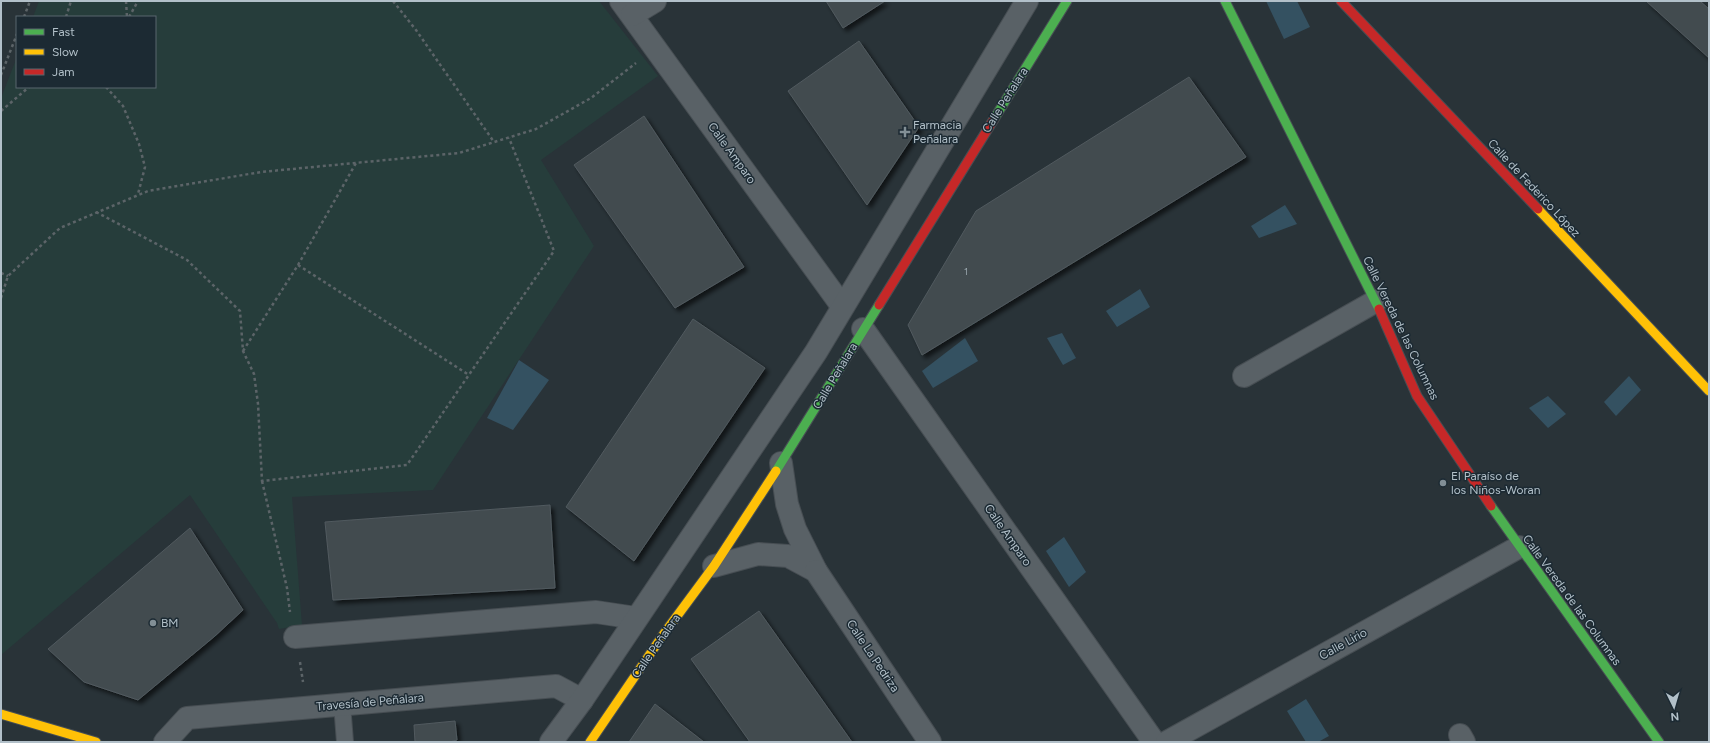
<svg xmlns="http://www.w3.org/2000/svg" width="1710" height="743" viewBox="0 0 1710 743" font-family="Figtree,sans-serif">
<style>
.green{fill:#263d3b}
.water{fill:#345161}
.building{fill:#424b4f;stroke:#515a5f;filter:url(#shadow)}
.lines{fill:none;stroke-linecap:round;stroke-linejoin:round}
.lane-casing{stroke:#474e53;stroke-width:18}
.street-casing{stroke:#474e53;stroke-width:24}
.fast-casing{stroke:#474e53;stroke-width:11}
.slow-casing{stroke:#474e53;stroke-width:11}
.jam-casing{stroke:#474e53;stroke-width:11}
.path{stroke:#5c6468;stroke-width:2.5;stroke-dasharray:3 3;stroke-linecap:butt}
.lane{stroke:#596166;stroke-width:16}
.street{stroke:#596166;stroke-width:22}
.fast{stroke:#4caf50;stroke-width:9}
.slow{stroke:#ffc107;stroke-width:9}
.jam{stroke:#c62828;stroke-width:9}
.poi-dot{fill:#828f96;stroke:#1c2a33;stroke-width:1.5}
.labels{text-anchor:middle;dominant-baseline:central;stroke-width:3;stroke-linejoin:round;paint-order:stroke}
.number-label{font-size:10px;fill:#96a3aa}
.street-label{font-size:12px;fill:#b2c0c9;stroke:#1c2a33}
.poi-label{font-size:12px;fill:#b2c0c9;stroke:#1c2a33;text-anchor:start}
</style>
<defs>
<filter id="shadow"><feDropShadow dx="3.5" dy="3.5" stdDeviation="2" flood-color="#0009"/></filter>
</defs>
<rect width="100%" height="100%" fill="#293338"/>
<polygon class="green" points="39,1 599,1 658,76 541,160 594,246 433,490 292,497 302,625 279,629 277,623 190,495 1,655 1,98 17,57 17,87 155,87 155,17 33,17"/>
<g class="water">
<polygon points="1266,1 1297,1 1310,27 1284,39"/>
<polygon points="1285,205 1297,224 1259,238 1251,226"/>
<polygon points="1140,289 1150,307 1117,327 1106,311"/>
<polygon points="1062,333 1076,358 1063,365 1047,338"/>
<polygon points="965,338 978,361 933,388 922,371"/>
<polygon points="519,360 549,380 513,430 487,418"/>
<polygon points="1629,376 1641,390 1616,416 1604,402"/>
<polygon points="1548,396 1566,414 1548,428 1529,408"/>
<polygon points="1064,537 1086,572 1069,587 1046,551"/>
<polygon points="1306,699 1329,736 1318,742 1306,742 1287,711"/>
</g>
<g class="building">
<polygon points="826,1 885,1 843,28"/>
<polygon points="1646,1 1700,1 1709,9 1709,58"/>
<polygon points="859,41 919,127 867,205 788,91"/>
<polygon points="1189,77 1246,157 922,355 908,325 976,211"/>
<polygon points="644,116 744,267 675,308 574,165"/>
<polygon points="693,319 765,368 634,561 566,507"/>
<polygon points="550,505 555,588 333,600 325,522"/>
<polygon points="190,528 243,610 215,636 138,700 84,682 48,649"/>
<polygon points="759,611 852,742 750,742 691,659"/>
<polygon points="655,704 704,742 629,742"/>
<polygon points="455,721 457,740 449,742 415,742 414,725"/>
</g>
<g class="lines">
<defs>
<polyline id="lane" points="342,704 345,742"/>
<g id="street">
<polyline points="621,1 842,306"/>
<polyline points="632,15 655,1"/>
<polyline points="863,329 1154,742"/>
<polyline points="1244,376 1376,301"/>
<polyline points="714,566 758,554 788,556 816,571 795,529 787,504 781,463"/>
<polyline points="816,571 930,742"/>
<polyline points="295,637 596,612 636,618"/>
<polyline points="1460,735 1464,742"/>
<polyline points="165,742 187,718 556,686 582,700"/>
<polyline points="551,742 582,700 816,352 1027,1"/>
<polyline points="1167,742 1519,547"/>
</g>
<g id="fast">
<polyline points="1225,1 1379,309"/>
<polyline points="994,119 1067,1"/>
<polyline points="776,471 879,305"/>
<polyline points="1491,506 1659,742"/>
</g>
<g id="slow">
<polyline points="1538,209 1709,391"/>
<polyline points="1,714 96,742"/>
<polyline points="590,742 663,635 714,566 776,471"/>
</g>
<g id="jam">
<polyline points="1341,1 1538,209"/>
<polyline points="879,305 994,119"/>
<polyline points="1379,309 1417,396 1491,506"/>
</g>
</defs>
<use href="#lane" class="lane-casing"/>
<use href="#street" class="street-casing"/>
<use href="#fast" class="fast-casing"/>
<use href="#slow" class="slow-casing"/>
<use href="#jam" class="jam-casing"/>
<g class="path">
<polyline points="126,1 127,17"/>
<polyline points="393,1 416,30 494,142"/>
<polyline points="24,17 30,1"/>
<polyline points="66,17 71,1"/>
<polyline points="129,17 138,1"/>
<polyline points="1,75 17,34"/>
<polyline points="106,87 123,106 139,144 145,167 138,194"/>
<polyline points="1,111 29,87"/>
<polyline points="96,212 187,260 240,311 243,351 254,374 258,404 262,481 407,465 554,251 509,138"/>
<polyline points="298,265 469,375"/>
<polyline points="1,273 8,276"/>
<polyline points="1,298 8,276 60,228 148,191 261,172 459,153 536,129 591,98 636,63"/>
<polyline points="243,351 298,265 356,163"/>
<polyline points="262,481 287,588 290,612"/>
<polyline points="300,662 303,682"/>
</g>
<use href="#lane" class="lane"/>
<use href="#street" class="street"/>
<use href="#fast" class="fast"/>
<use href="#slow" class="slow"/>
<use href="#jam" class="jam"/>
</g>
<g class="poi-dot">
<path d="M903 126h4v4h4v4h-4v4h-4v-4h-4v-4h4z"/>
<circle cx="1443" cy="483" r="4"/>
<circle cx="153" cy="623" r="4"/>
</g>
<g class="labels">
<g class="number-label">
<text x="966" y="271">1</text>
</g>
<g class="street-label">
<text transform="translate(1005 100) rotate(-58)">Calle Peñalara</text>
<text transform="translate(732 153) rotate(54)">Calle Amparo</text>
<text transform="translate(1534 188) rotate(47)">Calle de Federico López</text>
<text transform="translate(1401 328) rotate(64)">Calle Vereda de las Columnas</text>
<text transform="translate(835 376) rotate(-59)">Calle Peñalara</text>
<text transform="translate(1008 535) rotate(55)">Calle Amparo</text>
<text transform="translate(1572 600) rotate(54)">Calle Vereda de las Columnas</text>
<text transform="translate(1343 644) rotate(-29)">Calle Lirio</text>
<text transform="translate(656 646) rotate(-55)">Calle Peñalara</text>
<text transform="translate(873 656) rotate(56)">Calle La Pedriza</text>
<text transform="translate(370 702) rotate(-5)">Travesía de Peñalara</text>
</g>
<g class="poi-label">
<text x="913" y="125">Farmacia<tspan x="913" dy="14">Peñalara</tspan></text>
<text x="1451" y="476">El Paraíso de<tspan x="1451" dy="14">los Niños-Woran</tspan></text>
<text x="161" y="623">BM</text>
</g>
</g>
<rect width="1710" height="743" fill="none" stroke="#b2c0c9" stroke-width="4"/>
<rect x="16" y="16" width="140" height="72" fill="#1c2a33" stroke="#58666f"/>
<rect x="24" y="29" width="20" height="6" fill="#4caf50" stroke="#58666f"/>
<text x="52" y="36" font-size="12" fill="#b2c0c9">Fast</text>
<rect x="24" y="49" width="20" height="6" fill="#ffc107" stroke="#58666f"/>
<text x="52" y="56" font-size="12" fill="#b2c0c9">Slow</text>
<rect x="24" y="69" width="20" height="6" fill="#c62828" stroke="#58666f"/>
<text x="52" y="76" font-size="12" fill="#b2c0c9">Jam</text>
<g transform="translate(1674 707) rotate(175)" stroke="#1c2a33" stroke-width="3" paint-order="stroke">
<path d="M0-3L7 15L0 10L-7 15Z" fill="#b2c0c9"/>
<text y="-6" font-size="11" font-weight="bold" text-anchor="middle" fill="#b2c0c9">N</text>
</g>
</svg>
